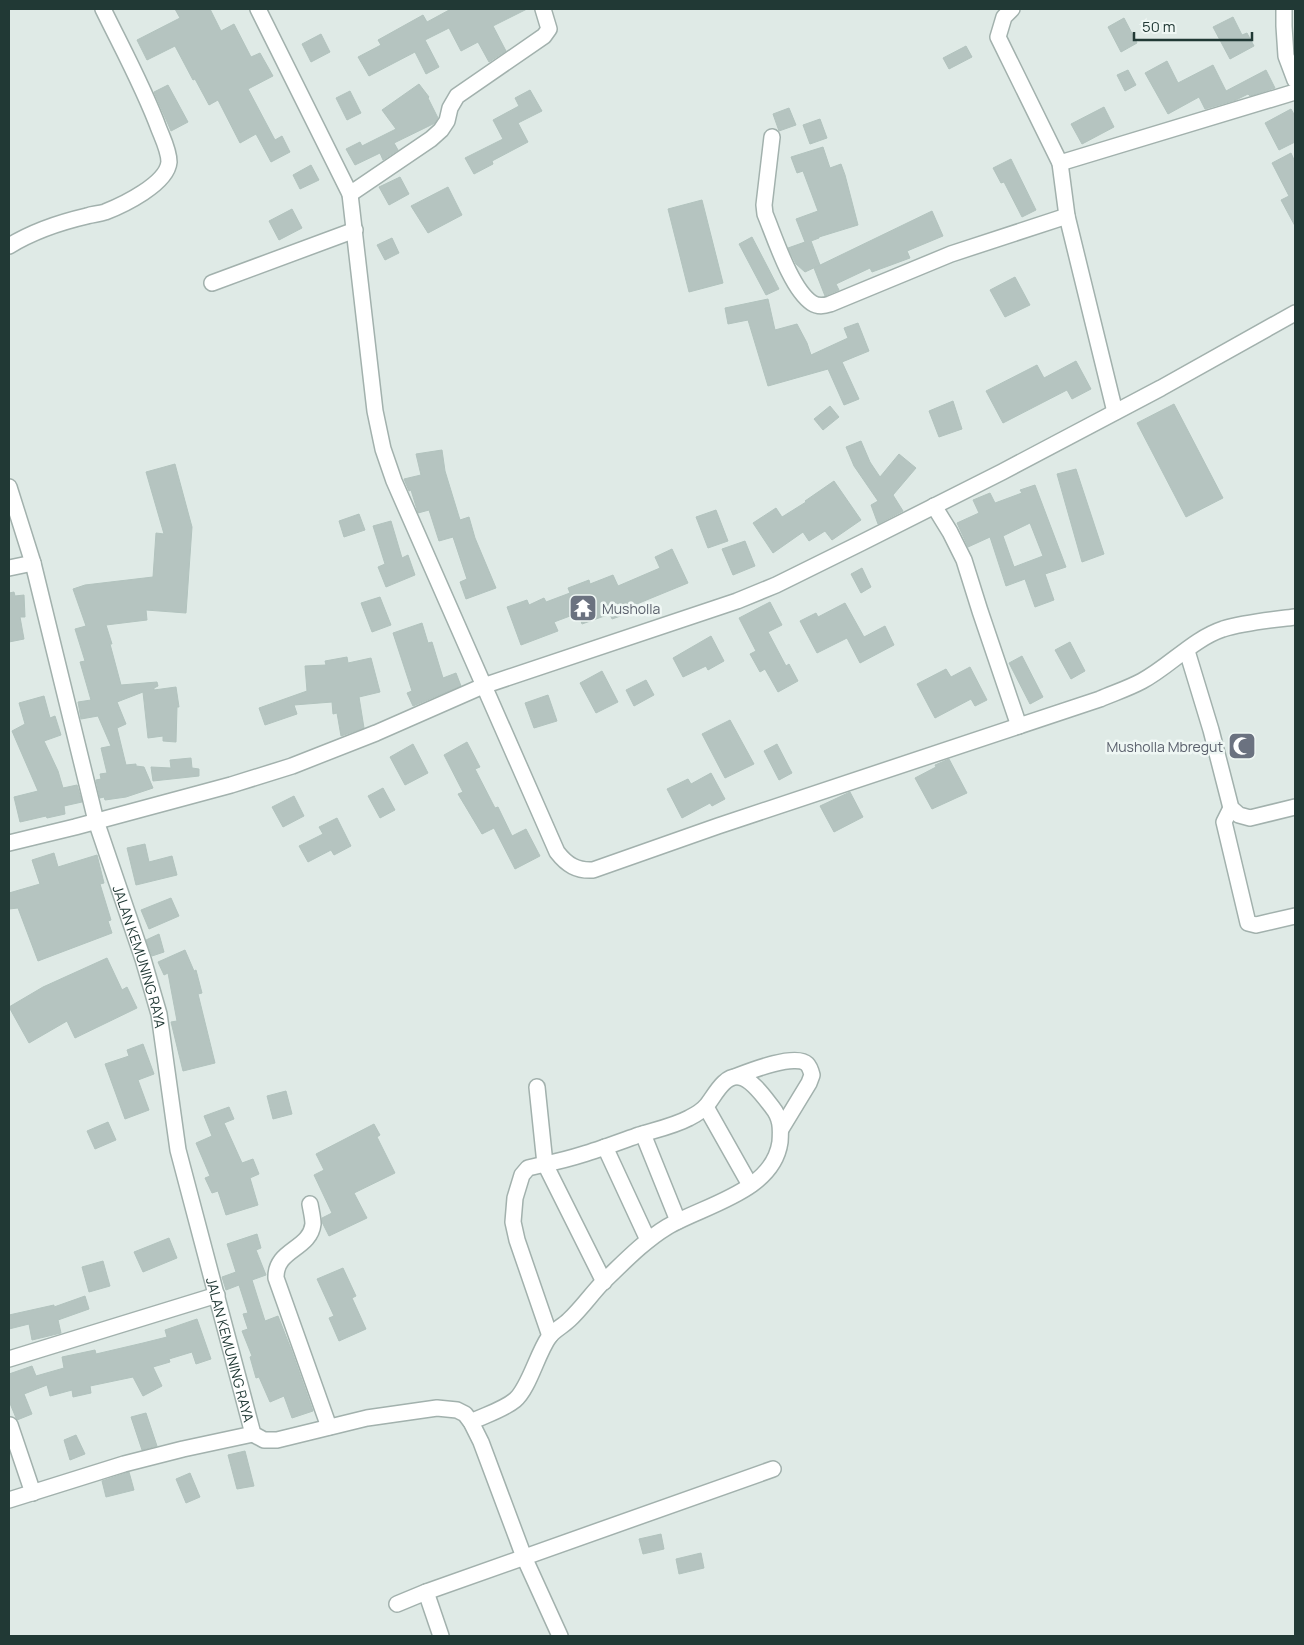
<svg xmlns="http://www.w3.org/2000/svg" width="1304" height="1645" viewBox="0 0 1304 1645" font-family="Manrope,sans-serif">
<style>
.building{fill:#b5c4c0;stroke:#b2c3be;fill-rule:evenodd}
.lines{fill:none;stroke-linecap:round;stroke-linejoin:round}
.minor-casing{stroke:#a2b1ad;stroke-width:18}
.minor{stroke:#fff;stroke-width:15}
.labels{text-anchor:middle;dominant-baseline:central;stroke-width:5;stroke-linejoin:round;paint-order:stroke}
.worship-label{font-size:14px;fill:#5b616d;stroke:#eff7f4;text-anchor:start}
.street-label{font-size:14px;fill:#213935;stroke:#eff7f4}
</style>
<rect width="100%" height="100%" fill="#dfeae6"/>
<g class="building">
<polygon points="175,9 210,9 221,31 234,24 251,57 260,53 273,76 248,89 275,140 282,136 290,152 271,162 256,134 240,143 218,100 209,105 195,79 193,80 175,46 147,60 137,40 180,18"/>
<polygon points="451,9 527,9 493,26 506,51 489,62 478,42 461,51 449,28 425,40 439,67 426,74 415,52 369,76 358,57 381,45 378,40 423,15 427,22"/>
<polygon points="1233,17 1242,35 1247,33 1254,46 1230,59 1213,27"/>
<polygon points="1124,18 1137,43 1121,52 1108,27"/>
<polygon points="321,34 330,52 311,62 302,44"/>
<polygon points="966,46 972,57 949,69 943,58"/>
<polygon points="1167,61 1178,83 1213,65 1226,91 1266,70 1275,88 1250,96 1248,94 1236,100 1205,109 1199,97 1168,114 1145,73"/>
<polygon points="1128,70 1136,85 1125,91 1117,75"/>
<polygon points="419,84 429,97 428,98 438,118 435,123 394,143 398,150 383,160 380,153 355,165 346,149 360,142 362,146 396,129 382,110"/>
<polygon points="168,85 188,122 171,131 154,92"/>
<polygon points="530,90 542,111 518,123 528,142 492,161 493,164 474,174 465,158 503,139 493,120 519,106 515,98"/>
<polygon points="350,91 361,113 347,120 336,98"/>
<polygon points="1104,107 1114,127 1082,144 1071,124"/>
<polygon points="789,108 796,125 779,131 773,114"/>
<polygon points="1291,109 1295,116 1295,142 1279,150 1265,123"/>
<polygon points="820,119 827,138 810,144 803,125"/>
<polygon points="823,147 830,168 841,164 845,175 858,225 819,237 819,238 811,241 820,265 805,272 796,264 788,248 805,242 796,219 818,211 803,171 797,173 791,157"/>
<polygon points="1291,153 1295,162 1295,226 1281,200 1289,196 1272,163"/>
<polygon points="1011,159 1036,210 1022,217 1004,182 1001,183 993,168"/>
<polygon points="311,165 319,180 300,189 293,175"/>
<polygon points="400,177 409,194 389,205 379,187"/>
<polygon points="448,187 462,215 428,233 411,206"/>
<polygon points="702,200 723,283 689,292 668,209"/>
<polygon points="292,209 302,228 279,240 269,221"/>
<polygon points="932,211 943,236 907,251 910,258 872,272 870,268 836,284 839,290 825,296 814,268"/>
<polygon points="752,237 779,289 766,295 739,244"/>
<polygon points="392,238 399,253 385,260 377,245"/>
<polygon points="1015,277 1030,305 1005,317 990,290"/>
<polygon points="768,299 775,330 797,324 807,343 811,355 848,338 844,328 858,323 869,351 842,362 859,399 844,405 828,369 768,386 748,320 728,324 725,308"/>
<polygon points="1076,361 1091,389 1072,399 1067,390 1003,423 986,391 1037,365 1044,378"/>
<polygon points="953,401 962,429 939,437 929,411"/>
<polygon points="1174,404 1223,498 1186,517 1137,423"/>
<polygon points="830,406 839,417 823,430 814,419"/>
<polygon points="861,441 870,462 880,477 899,454 916,468 893,495 903,511 878,524 871,505 878,501 854,466 846,447"/>
<polygon points="442,450 445,471 460,520 469,517 475,538 496,588 466,599 460,582 467,579 453,537 439,541 429,510 418,513 411,490 409,491 404,479 421,475 416,454"/>
<polygon points="175,464 192,527 186,613 146,610 147,620 106,625 112,644 110,644 121,685 157,682 158,686 154,688 154,690 176,687 179,707 177,707 176,742 163,741 163,736 148,738 143,692 117,702 126,724 117,728 126,765 136,764 136,766 144,767 153,788 126,797 105,800 104,797 100,798 96,780 101,779 100,774 107,773 101,748 111,746 98,716 81,719 78,702 91,700 80,662 85,661 75,629 86,626 73,589 85,585 153,577 156,533 164,534 146,472"/>
<polygon points="1076,469 1104,554 1082,562 1057,474"/>
<polygon points="834,481 861,520 832,540 825,531 809,541 803,532 773,553 753,523 776,508 782,517 806,502 805,501"/>
<path d="M1035 485 1066 567 1045 574 1054 600 1035 607 1025 579 1006 586 990 537 968 547 957 523 979 513 973 500 990 493 995 503 1022 493 1020 490ZM1030 523 1043 556 1014 567 1003 536Z"/>
<polygon points="716,510 728,541 708,548 696,517"/>
<polygon points="359,514 365,530 344,537 339,521"/>
<polygon points="391,521 402,558 408,555 415,575 386,587 378,567 385,564 373,526"/>
<polygon points="745,541 755,566 733,575 722,549"/>
<polygon points="672,549 688,583 627,608 629,613 612,619 610,614 582,624 578,613 554,622 558,631 521,645 507,607 527,600 529,605 544,598 546,602 570,593 568,588 589,580 590,584 613,575 618,586 660,568 655,557"/>
<polygon points="862,568 871,587 861,593 851,574"/>
<polygon points="14,592 15,596 24,595 25,617 20,617 24,639 9,642 9,593"/>
<polygon points="380,597 391,625 372,632 361,603"/>
<polygon points="770,602 782,625 768,632 786,666 789,664 798,681 778,692 765,669 760,672 750,654 756,651 739,618"/>
<polygon points="845,603 864,637 885,626 894,645 860,663 847,638 817,653 800,621 816,613 818,617"/>
<polygon points="422,623 428,643 432,642 443,678 456,673 461,686 413,706 407,693 412,691 393,633"/>
<polygon points="711,636 724,661 708,670 706,666 683,677 673,658"/>
<polygon points="1070,642 1085,671 1071,679 1055,650"/>
<polygon points="1022,656 1043,697 1030,704 1009,663"/>
<polygon points="347,657 348,663 371,658 380,692 359,697 364,728 341,736 337,713 333,714 332,702 294,705 297,714 265,725 259,708 307,691 305,666 326,665 325,661"/>
<polygon points="970,667 987,700 975,706 971,699 935,718 917,684 946,669 951,677"/>
<polygon points="602,671 618,702 596,713 580,683"/>
<polygon points="646,680 654,695 634,706 626,690"/>
<polygon points="548,695 557,721 534,728 525,703"/>
<polygon points="44,696 50,718 55,716 61,735 44,741 58,771 63,788 77,785 82,802 64,806 65,814 47,818 46,816 20,822 14,797 38,791 12,731 25,724 19,703"/>
<polygon points="730,720 754,764 725,778 702,734"/>
<polygon points="467,742 480,767 475,769 495,808 498,807 512,836 526,829 540,856 515,869 494,828 482,834 458,794 463,792 444,755"/>
<polygon points="413,744 428,773 405,785 390,757"/>
<polygon points="777,744 792,773 779,780 764,751"/>
<polygon points="191,758 192,768 199,769 199,776 153,781 151,767 171,768 170,760"/>
<polygon points="949,759 967,793 932,809 915,778 936,767 935,765"/>
<polygon points="711,773 725,799 712,806 710,803 682,818 667,789 688,779 691,784"/>
<polygon points="383,788 395,810 380,818 368,796"/>
<polygon points="850,792 863,817 834,832 820,806"/>
<polygon points="294,796 304,816 283,827 272,807"/>
<polygon points="337,818 351,846 334,855 331,850 308,862 299,846 323,834 319,827"/>
<polygon points="145,844 149,862 172,856 177,875 136,885 127,848"/>
<polygon points="54,853 58,867 97,855 104,883 100,884 111,920 108,921 112,933 38,961 18,908 9,909 9,893 40,884 32,860"/>
<polygon points="171,898 179,916 149,929 141,910"/>
<polygon points="159,934 164,952 152,956 146,940"/>
<polygon points="185,950 194,971 196,970 202,993 198,994 215,1063 183,1071 171,1022 177,1021 168,973 164,975 158,962"/>
<polygon points="107,958 122,990 127,987 137,1008 75,1038 67,1021 29,1043 9,1007 43,987"/>
<polygon points="143,1044 154,1074 138,1080 149,1110 125,1119 105,1064 129,1056 127,1050"/>
<polygon points="286,1091 292,1114 273,1119 267,1096"/>
<polygon points="229,1107 234,1119 224,1123 242,1163 253,1159 259,1174 250,1178 258,1205 226,1215 218,1191 212,1193 205,1178 210,1176 196,1143 212,1136 204,1116"/>
<polygon points="108,1122 116,1140 95,1149 87,1131"/>
<polygon points="374,1124 380,1135 377,1137 395,1173 354,1193 367,1218 329,1236 322,1222 322,1218 332,1213 314,1175 324,1170 316,1154"/>
<polygon points="257,1234 261,1248 256,1250 266,1275 252,1280 265,1321 278,1316 291,1349 313,1411 292,1418 284,1396 270,1402 259,1377 256,1378 250,1357 252,1356 242,1331 248,1329 243,1314 248,1313 239,1285 226,1290 222,1277 236,1272 227,1244"/>
<polygon points="169,1238 177,1258 143,1272 134,1252"/>
<polygon points="103,1261 110,1286 89,1292 82,1267"/>
<polygon points="343,1268 356,1296 352,1298 366,1329 339,1341 329,1318 334,1316 317,1279"/>
<polygon points="85,1296 89,1309 58,1320 61,1333 32,1340 29,1324 9,1329 9,1315 54,1305 54,1307"/>
<polygon points="197,1319 211,1359 196,1364 192,1352 169,1359 170,1362 153,1367 162,1386 143,1396 133,1377 90,1386 91,1393 73,1397 72,1390 50,1396 47,1385 24,1394 32,1414 17,1420 16,1418 9,1401 9,1374 32,1366 36,1376 64,1368 62,1357 95,1350 96,1354 143,1343 167,1337 165,1330"/>
<polygon points="146,1413 157,1446 142,1450 131,1417"/>
<polygon points="76,1435 85,1454 70,1460 64,1440"/>
<polygon points="245,1451 254,1486 237,1489 228,1455"/>
<polygon points="129,1472 134,1490 106,1497 102,1481"/>
<polygon points="190,1473 200,1497 186,1503 176,1479"/>
<polygon points="661,1534 664,1549 643,1554 639,1539"/>
<polygon points="701,1553 704,1568 679,1574 676,1559"/>
</g>
<g class="lines">
<defs>
<g id="minor">
<path d="M258 9 350 194 375 411 383 449 394 481 557 852C567 865 577 871 593 870L718 826 1100 699C1114 693 1129 688 1142 681 1170 666 1193 639 1223 629 1246 622 1271 620 1295 617"/>
<polyline points="1012,9 1004,17 998,37 1060,163 1067,216 1115,412"/>
<polyline points="1284,9 1284,26 1286,56 1295,80"/>
<path d="M772 137 764 205 765 214C775 238 791 289 812 303 818 307 824 306 830 304L951 254 1067 216"/>
<polyline points="1060,163 1295,92"/>
<polyline points="350,194 431,139 441,130 447,121 450,108 457,96 544,36 549,29 543,9"/>
<path d="M9 246C32 232 61 222 87 216 93 214 99 214 105 212 123 205 167 184 169 162 169 151 163 139 159 129 144 88 122 48 103 9"/>
<polyline points="212,283 355,230"/>
<path id="s1" d="M9 487 33 563 96 821 143 959 159 1014 178 1150 253 1434 264 1440H277L367 1418 437 1408 457 1410 465 1414 471 1422 481 1442 524 1557 560 1636"/>
<polyline points="934,506 950,532 964,560 980,611 1019,726"/>
<polyline points="9,568 33,563"/>
<polyline points="1187,651 1211,730 1231,808 1239,815 1250,818 1295,807"/>
<polyline points="1231,808 1224,822 1248,923 1256,925 1295,916"/>
<polyline points="9,843 75,827 231,785 292,766 376,733 483,686 737,601 776,585 861,543 1002,472 1161,388 1295,313"/>
<path d="M737 1076C750 1071 796 1053 807 1064 810 1067 811 1071 812 1075L809 1083 781 1129"/>
<polyline points="706,1107 750,1185"/>
<polyline points="643,1134 678,1221"/>
<polyline points="605,1147 648,1240"/>
<path d="M310 1204C311 1210 313 1218 313 1224 310 1250 275 1249 276 1278L329 1427"/>
<polyline points="550,1336 517,1240 513,1222 515,1198 522,1175 528,1168 545,1164 604,1282"/>
<polyline points="9,1359 217,1295"/>
<path d="M471 1422C485 1415 503 1410 515 1400 529 1388 537 1354 549 1337 554 1330 563 1326 569 1320 582 1308 592 1293 604 1281 624 1262 644 1241 667 1227 704 1205 773 1192 780 1142 781 1128 781 1118 772 1107 765 1098 751 1078 739 1077 724 1075 715 1095 707 1105 703 1110 695 1115 689 1118 674 1126 655 1130 639 1135 608 1146 577 1158 545 1164L537 1087"/>
<polyline points="10,1425 33,1493"/>
<polyline points="9,1500 124,1464 183,1449 253,1434"/>
<polyline points="426,1592 441,1636"/>
<polyline points="397,1604 426,1592 773,1469"/>
</g>
</defs>
<use href="#minor" class="minor-casing"/>
<use href="#minor" class="minor"/>
</g>
<defs>
<symbol id="temple-square" viewBox="-11 -11 22 22"><rect x="-9" y="-9" width="18" height="18" rx="4" fill="#6b7280" stroke="#eff7f4"/><path d="M0-6L5-2H3V0L6.5 2.5H4V6H1.5V3h-3V6H-4V2.5H-6.5L-3 0V-2H-5Z" fill="#fff"/></symbol>
<symbol id="mosque-square" viewBox="-11 -11 22 22"><rect x="-9" y="-9" width="18" height="18" rx="4" fill="#6b7280" stroke="#eff7f4"/><path d="M3.5-4.9A6 6 0 1 0 3.5 4.9A5 5 0 1 1 3.5-4.9Z" fill="#fff"/></symbol>
</defs>
<g fill-rule="evenodd">
<use href="#temple-square" x="567" y="592" width="32" height="32"/>
<use href="#mosque-square" x="1226" y="730" width="32" height="32"/>
</g>
<g class="labels">
<g class="worship-label">
<text x="602" y="608">Musholla</text>
<text x="1223" y="746" text-anchor="end">Musholla Mbregut</text>
</g>
<g class="street-label">
<text stroke="none"><textPath href="#s1" startOffset="488">JALAN KEMUNING RAYA</textPath></text>
<text stroke="none"><textPath href="#s1" startOffset="892">JALAN KEMUNING RAYA</textPath></text>
</g>
</g>
<rect width="1304" height="1645" fill="none" stroke="#213935" stroke-width="20"/>
<path d="M1134 32v8h118v-8" fill="none" stroke="#213935" stroke-width="2.5"/>
<text x="1142" y="32" font-size="15" fill="#213935" stroke="#eff7f4" stroke-width="4" paint-order="stroke">50 m</text>
</svg>
